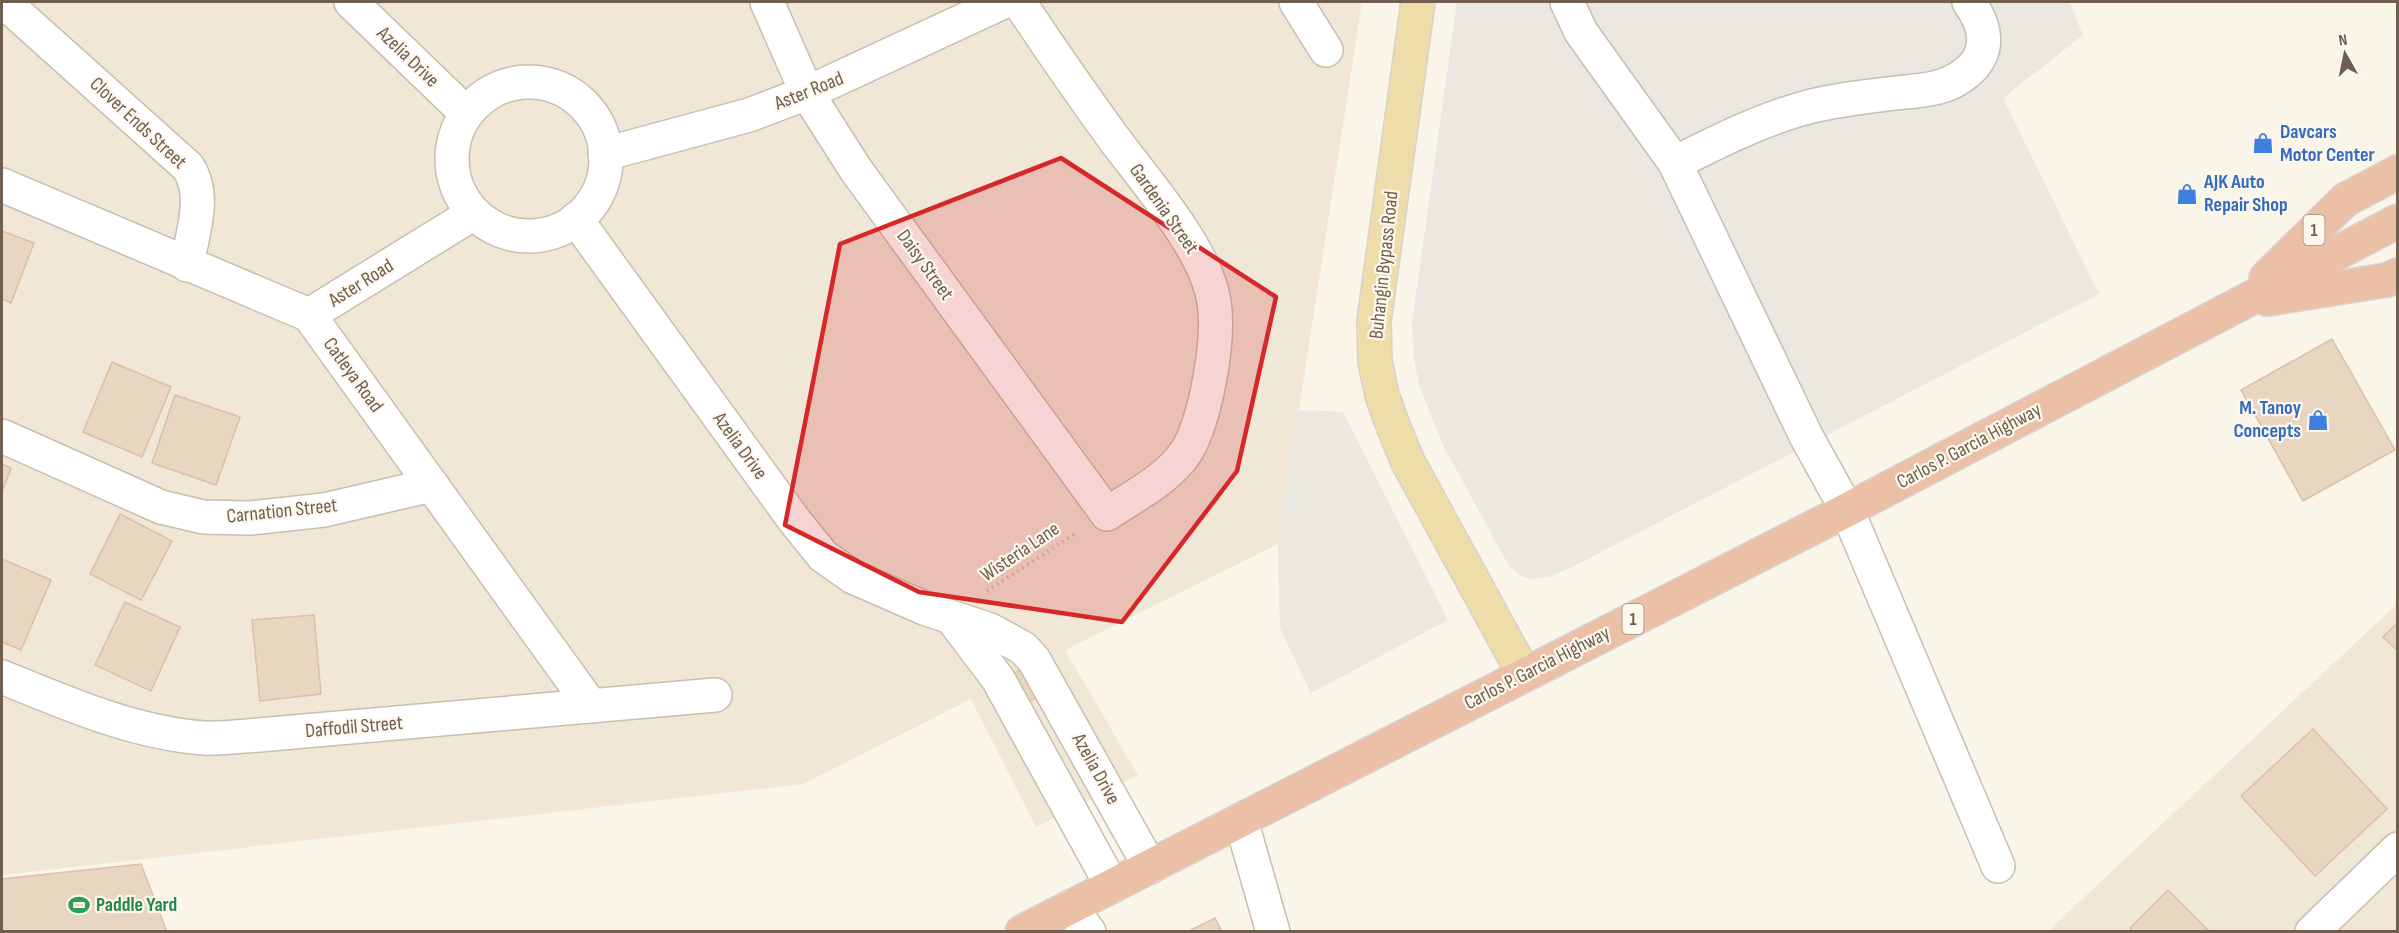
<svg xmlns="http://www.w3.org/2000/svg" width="2399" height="933" viewBox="0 0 2399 933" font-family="'Sofia Sans Condensed',sans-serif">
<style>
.residential{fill:#f0e7d7}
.industrial{fill:#ebe7e1}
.building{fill:#e9d6c1;stroke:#dbc0a6;stroke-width:1.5}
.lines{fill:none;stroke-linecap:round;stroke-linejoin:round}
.minor-casing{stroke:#cabeaf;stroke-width:36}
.major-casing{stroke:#d7d2ce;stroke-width:36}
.highway-casing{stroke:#d7d2ce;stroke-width:36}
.path{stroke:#d0bba6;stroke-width:4;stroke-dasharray:1.5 4.5;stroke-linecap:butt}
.minor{stroke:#fff;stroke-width:33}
.major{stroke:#efdda9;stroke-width:33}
.highway{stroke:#ebc0a7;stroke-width:33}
.marked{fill:#d62828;fill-opacity:0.2;stroke:#d62828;stroke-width:4.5;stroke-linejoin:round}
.labels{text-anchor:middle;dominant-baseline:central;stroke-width:4.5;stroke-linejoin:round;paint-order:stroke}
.shield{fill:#fdf8ee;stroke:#9a8d7f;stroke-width:1.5}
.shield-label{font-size:18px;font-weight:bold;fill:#705f4f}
.street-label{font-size:20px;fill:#705f4f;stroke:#fdf8ee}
.shop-label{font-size:20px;font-weight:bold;fill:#366cbe;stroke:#fdf8ee;text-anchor:start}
.leisure-label{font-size:20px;font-weight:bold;fill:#27864d;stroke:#fdf8ee;text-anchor:start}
</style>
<rect width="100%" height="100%" fill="#f9f5e8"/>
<g class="residential">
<polygon points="2,2 1362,2 1278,544 1065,650 1138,775 1036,827 971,699 803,784 2,875"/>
<polygon points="2397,604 2397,931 2048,931"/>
</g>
<g class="industrial">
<polygon points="1457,2 2069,2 2083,35 2003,98 2099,294 1574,566 1550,577 1531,579 1521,576 1509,566 1443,445 1419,385 1414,358 1412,323"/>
<polygon points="1297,410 1343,412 1448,620 1311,693 1280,628 1278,544"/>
</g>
<g class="building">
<polygon points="2,231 34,243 11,303 2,299"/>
<polygon points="2332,339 2395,450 2303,501 2241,390"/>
<polygon points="112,362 171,387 142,457 83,432"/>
<polygon points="175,395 240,417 216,485 152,463"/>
<polygon points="2,464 11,468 2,492"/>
<polygon points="120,514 172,541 141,600 90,574"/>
<polygon points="2,559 51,580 21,650 2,642"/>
<polygon points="125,602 180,627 151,691 95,665"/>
<polygon points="314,615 321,694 260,701 252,620"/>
<polygon points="2398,622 2398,651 2383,637"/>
<polygon points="1028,666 1044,694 1025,703 1010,675"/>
<polygon points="2313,729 2387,809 2315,876 2241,796"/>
<polygon points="141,864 167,932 2,932 2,879"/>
<polygon points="2168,890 2210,932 2134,932 2130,928"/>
<polygon points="1215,918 1222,932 1187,932"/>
</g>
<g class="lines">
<defs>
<g id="minor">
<polyline points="351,2 466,113"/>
<path d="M767 2 807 93 856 170 1107 514C1134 496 1168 479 1186 452 1206 420 1220 339 1214 302 1206 248 1144 180 1112 136 1080 92 1049 47 1019 2"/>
<polyline points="1296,2 1326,50"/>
<polyline points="1567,2 1581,32 1675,163 1806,436 1847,510 1998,866"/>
<path d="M13 10 188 167C207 196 192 234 187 265"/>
<circle cx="529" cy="159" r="77"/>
<polyline points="605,154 749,115 807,93 1003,2"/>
<path d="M1675 163C1717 142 1756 122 1801 109 1832 100 1865 97 1896 93 1914 91 1938 90 1954 81 1990 61 1991 33 1969 2"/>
<polyline points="2,185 309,315 591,706"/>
<polyline points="576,219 794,520 823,556 853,577 924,608 990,630 1023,648 1034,660 1150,867"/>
<polyline points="309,315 474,213"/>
<polyline points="2,436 161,507 203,517 250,518 324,510 432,485"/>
<polyline points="952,618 998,679 1112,886"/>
<path d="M2 677C66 703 134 733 204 738 222 739 241 736 259 735L715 695"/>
<polyline points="1241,820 1273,932"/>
<polyline points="1070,907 1089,932"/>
<polyline points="2312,932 2398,849"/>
</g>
<polyline id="major" points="1418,2 1374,321 1375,362 1382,395 1393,426 1408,462 1524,674"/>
<g id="highway">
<polyline points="2266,278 2345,200 2398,172"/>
<polyline points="2267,299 2387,280 2398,275"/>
<polyline points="1022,932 1847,510 2398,221"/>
</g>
</defs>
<use href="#minor" class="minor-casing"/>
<use href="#major" class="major-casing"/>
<use href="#highway" class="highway-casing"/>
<polyline class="path" points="987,591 1076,533"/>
<use href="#minor" class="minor"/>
<use href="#major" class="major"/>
<use href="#highway" class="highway"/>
</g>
<path class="marked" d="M1061 158 1276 297 1237 471 1122 622 919 592 785 525 840 244Z"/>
<defs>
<symbol id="shop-bare" viewBox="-9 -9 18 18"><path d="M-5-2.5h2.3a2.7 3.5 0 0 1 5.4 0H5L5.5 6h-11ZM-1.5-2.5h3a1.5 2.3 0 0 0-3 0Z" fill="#3f7fe0" stroke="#fdf8ee" stroke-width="2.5" paint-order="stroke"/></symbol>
<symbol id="stadium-bare" viewBox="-9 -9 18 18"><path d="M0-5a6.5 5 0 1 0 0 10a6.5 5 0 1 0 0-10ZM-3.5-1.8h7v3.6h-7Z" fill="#2e9e5b" stroke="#fdf8ee" stroke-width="2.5" paint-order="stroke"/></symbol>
</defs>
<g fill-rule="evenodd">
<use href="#shop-bare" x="2248" y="128" width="30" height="30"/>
<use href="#shop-bare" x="2172" y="179" width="30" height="30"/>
<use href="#shop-bare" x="2303" y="405" width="30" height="30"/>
<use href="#stadium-bare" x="64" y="890" width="30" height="30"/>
</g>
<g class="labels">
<g class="shield">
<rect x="2303.5" y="215" width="21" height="30" rx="4.5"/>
<rect x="1622.5" y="604" width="21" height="30" rx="4.5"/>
</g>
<g class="shield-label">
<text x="2314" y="230">1</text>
<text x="1633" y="619">1</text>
</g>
<g class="street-label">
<text transform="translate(408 57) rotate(44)">Azelia Drive</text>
<text transform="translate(809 91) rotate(-22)">Aster Road</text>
<text transform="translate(138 123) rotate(43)">Clover Ends Street</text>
<text transform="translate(1164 209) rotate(55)">Gardenia Street</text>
<text transform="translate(925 265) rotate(54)">Daisy Street</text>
<text transform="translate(1384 265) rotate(-84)">Buhangin Bypass Road</text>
<text transform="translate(361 283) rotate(-32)">Aster Road</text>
<text transform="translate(353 375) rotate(54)">Catleya Road</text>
<text transform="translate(740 446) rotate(54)">Azelia Drive</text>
<text transform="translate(1969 446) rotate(-28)">Carlos P. Garcia Highway</text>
<text transform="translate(282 511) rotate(-6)">Carnation Street</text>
<text transform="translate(1020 552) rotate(-34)">Wisteria Lane</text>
<text transform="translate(1537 668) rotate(-27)">Carlos P. Garcia Highway</text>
<text transform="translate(354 727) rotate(-5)">Daffodil Street</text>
<text transform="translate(1096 769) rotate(61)">Azelia Drive</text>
</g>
<g class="shop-label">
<text x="2280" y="132">Davcars<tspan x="2280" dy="23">Motor Center</tspan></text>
<text x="2204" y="182">AJK Auto<tspan x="2204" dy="23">Repair Shop</tspan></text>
<text x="2301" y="408" text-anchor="end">M. Tanoy<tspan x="2301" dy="23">Concepts</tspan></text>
</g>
<g class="leisure-label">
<text x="96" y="905">Paddle Yard</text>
</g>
</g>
<rect width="2399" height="933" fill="none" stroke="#705f4f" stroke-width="6"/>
<g transform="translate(2345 54) rotate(351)" stroke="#fdf8ee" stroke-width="4.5" paint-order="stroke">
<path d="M0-4.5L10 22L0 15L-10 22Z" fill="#705f4f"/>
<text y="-9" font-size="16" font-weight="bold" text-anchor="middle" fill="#705f4f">N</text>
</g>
</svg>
